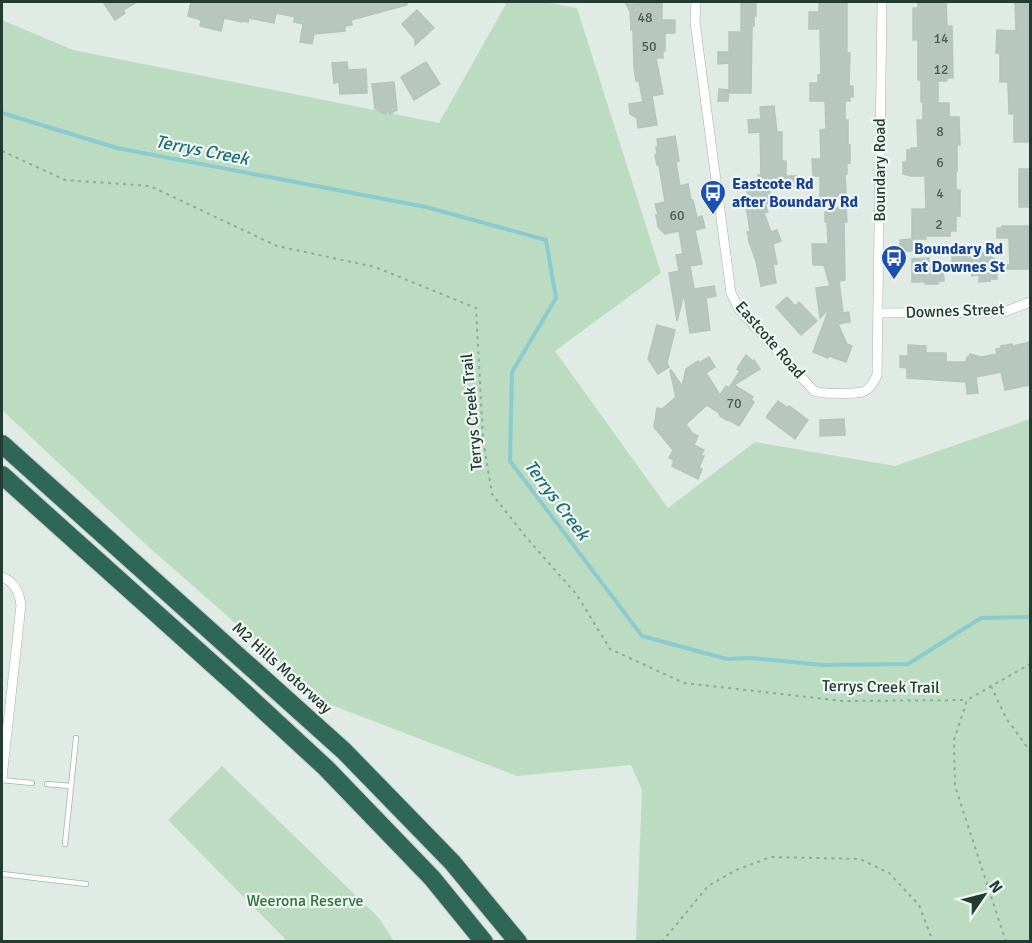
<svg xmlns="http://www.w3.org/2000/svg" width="1032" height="943" viewBox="0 0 1032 943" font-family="Signika,sans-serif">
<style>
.green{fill:#bbdcc1}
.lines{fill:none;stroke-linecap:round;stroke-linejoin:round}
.stream{stroke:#8bcbcf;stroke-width:4}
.building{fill:#b7c6bf;stroke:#b4c5bc;stroke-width:1.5}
.lane-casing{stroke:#a4b3ad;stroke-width:6}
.street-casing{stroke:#a4b3ad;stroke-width:10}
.highway-casing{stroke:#c1c8c6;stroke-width:20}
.path{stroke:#83ae9d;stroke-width:2;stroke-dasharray:3 4.5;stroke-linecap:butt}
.lane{stroke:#fff;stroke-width:4.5}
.street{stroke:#fff;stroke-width:9}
.highway{stroke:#2f6757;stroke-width:18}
.labels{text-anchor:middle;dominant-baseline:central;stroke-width:4.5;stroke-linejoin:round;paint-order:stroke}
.number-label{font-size:14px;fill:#475e56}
.street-label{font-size:16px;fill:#223c33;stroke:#f2f8f4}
.transit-label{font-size:16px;font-weight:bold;fill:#164399;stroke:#f2f8f4;text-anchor:start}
.park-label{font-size:16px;fill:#2d7242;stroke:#f2f8f4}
.water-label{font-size:18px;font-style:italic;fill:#1e6f76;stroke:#f2f8f4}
</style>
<rect width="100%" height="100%" fill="#e1ebe6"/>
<g class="green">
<polygon points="507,2 544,2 577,8 661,273 555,351 668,508 755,442 895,466 1030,419 1030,941 636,941 642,790 631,765 517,776 326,703 142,541 2,410 2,20 73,50 439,123"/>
<polygon points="222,766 379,918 394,941 287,941 168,820"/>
</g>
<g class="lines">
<polyline class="stream" points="2,113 117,148 426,207 546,240 556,298 512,372 510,461 642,636 727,659 751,658 822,665 908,664 981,618 1030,617"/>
</g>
<g class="building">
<polygon points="103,2 137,2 123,10 125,13 115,20"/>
<polygon points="191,2 407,2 407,5 351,20 352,25 345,26 345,31 314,34 312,44 300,42 303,24 294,22 295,17 276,13 274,23 249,18 248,22 243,21 242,22 224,18 221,31 200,26 201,20 188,16"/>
<polygon points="637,2 662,3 662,20 675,20 675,33 665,33 665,51 663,51 663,58 656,58 663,94 652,96 657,125 638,128 637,118 630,114 629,104 643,102 639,81 636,81 634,68 633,30 631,30 630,11 626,4 637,4"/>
<polygon points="741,2 756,2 756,16 754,16 754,26 752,26 751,93 729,93 729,63 718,64 718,52 729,52 729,32 741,32"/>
<polygon points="819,2 847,2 847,53 850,53 849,86 853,86 853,97 850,97 850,101 845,101 845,120 848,120 848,145 850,145 850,163 847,163 847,174 845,174 846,195 820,201 820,176 813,176 812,159 821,159 820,130 826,129 825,101 810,101 810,83 818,83 818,75 821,75 820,29 809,29 809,12 819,12"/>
<polygon points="918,2 946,2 947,26 952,26 953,78 947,78 947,81 938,81 938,103 949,103 949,117 959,117 960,145 957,145 957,171 956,171 956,190 960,190 960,216 956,216 956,231 950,231 950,236 926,236 926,239 912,239 912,209 926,209 925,176 911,176 903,174 903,162 907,162 907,150 911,150 911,148 918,148 917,120 923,120 923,102 921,102 921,80 918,80 918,40 913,40 913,8 918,8"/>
<polygon points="1015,2 1030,2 1030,142 1014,142 1014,114 1009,114 1008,82 1000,82 1000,53 996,53 997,30 1016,31"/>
<polygon points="417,10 434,28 415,45 415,39 402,24"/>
<polygon points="347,62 348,70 366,69 367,93 340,94 339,82 334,83 332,63"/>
<polygon points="426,62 440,84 414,100 401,77"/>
<polygon points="394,82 397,110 390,114 388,111 385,114 375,109 372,84"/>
<polygon points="719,89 729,90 728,101 718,101"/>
<polygon points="774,106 777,132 782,132 782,161 786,161 786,176 797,176 798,186 769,188 772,202 765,204 768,212 764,213 771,232 777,230 781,241 773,244 777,264 773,264 776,283 761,286 756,261 748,239 749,238 747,232 750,231 745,200 748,199 746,186 760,184 758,175 761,175 760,132 749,133 748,120 761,119 760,107"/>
<polygon points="675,136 679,161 676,162 680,186 688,184 691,200 693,200 697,218 702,216 705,228 695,230 702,264 690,266 694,289 714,286 716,296 706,298 710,330 690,333 684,294 677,321 669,273 679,271 676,255 683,254 679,231 665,234 658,227 656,215 658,214 655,204 665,202 659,165 657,165 655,155 657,154 656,147 658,147 657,139"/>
<rect x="1019" y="169" width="11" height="38"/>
<polygon points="846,205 847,222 844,222 845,280 839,281 843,313 849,312 850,322 838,324 847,344 852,346 846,362 829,356 828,358 813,352 829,309 820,318 816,288 830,286 824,265 813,265 812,244 828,244 827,222 825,222 825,212"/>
<polygon points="1002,226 1030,226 1030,269 997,269 997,279 990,279 990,281 979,282 979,275 972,276 971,268 952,268 952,252 963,252 963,254 990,253 991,257 1010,266 1009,238 997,238 997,228 1002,228"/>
<polygon points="912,239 912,251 900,251 900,240"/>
<polygon points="929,258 929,265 943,264 944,281 938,281 938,284 925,284 925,282 912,282 912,259"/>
<polygon points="787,297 795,306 799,302 817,321 801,335 776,307"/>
<polygon points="657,325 675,330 667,363 669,367 658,374 648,359"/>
<polygon points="1030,342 1030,385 1005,390 1001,372 976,377 978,393 967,394 966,382 907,378 907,368 900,367 900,356 908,356 908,345 926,346 926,353 946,353 946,362 966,362 967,357 969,357 970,354 981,357 997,354 996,349 1001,348 1001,346 1012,344 1013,346"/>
<polygon points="746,355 753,361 754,360 760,369 734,385 753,397 751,399 754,402 739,426 731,421 726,420 720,416 718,412 707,405 686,424 692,433 698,436 694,445 704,450 701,455 704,456 699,468 702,469 698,479 672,466 674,460 669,458 673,450 654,427 657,408 662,409 676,397 670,371 671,370 682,386 686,369 698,361 699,363 709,357 715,367 706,373 720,395 726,386 729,388 740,371 737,369"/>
<polygon points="778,401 788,408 789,406 808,420 795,439 766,417"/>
<polygon points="844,419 845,435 820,436 820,420"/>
</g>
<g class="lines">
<defs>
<g id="lane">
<polyline points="2,780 32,783"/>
<polyline points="47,784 71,786"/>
<polyline points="65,844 76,738"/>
<polyline points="2,874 86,884"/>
</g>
<g id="street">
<path d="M696 2 695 22 731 293 739 309 745 316 814 391C822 394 853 394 862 392 870 390 874 382 877 375L882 2"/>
<polyline points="879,313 1004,312 1030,302"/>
<path d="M2 577C15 582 19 592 21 605L2 778"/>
</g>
<g id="highway">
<polyline points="2,444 344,751 452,862 518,942"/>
<polyline points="2,475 246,694 326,768 432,878 484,942"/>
</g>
</defs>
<use href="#lane" class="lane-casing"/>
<use href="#street" class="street-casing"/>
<use href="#highway" class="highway-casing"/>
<g class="path">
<polyline points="2,151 65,180 150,186 277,246 375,267 476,308 483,439 492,494 526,537 577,595 610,649 684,683 843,701 967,700"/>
<polyline points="991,686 1006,718 1030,751"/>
<polyline points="662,942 708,886 736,870 771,857 860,859 889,873 919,905 933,942"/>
<polyline points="1006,942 955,786 954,740 967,700 1030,664"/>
</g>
<use href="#lane" class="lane"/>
<use href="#street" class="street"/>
<use href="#highway" class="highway"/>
</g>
<defs>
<symbol id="bus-pin" viewBox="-11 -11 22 30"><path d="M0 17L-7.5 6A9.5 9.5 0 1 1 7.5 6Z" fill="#1a4fb4" stroke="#f2f8f4"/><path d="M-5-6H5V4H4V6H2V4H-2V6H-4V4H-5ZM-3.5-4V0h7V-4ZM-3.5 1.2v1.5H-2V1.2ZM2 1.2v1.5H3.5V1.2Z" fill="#fff"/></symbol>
</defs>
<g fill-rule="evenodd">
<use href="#bus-pin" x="698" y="178" width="30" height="40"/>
<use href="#bus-pin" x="879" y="243" width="30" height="40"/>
</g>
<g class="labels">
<g class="number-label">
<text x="645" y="17">48</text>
<text x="941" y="38">14</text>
<text x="649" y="46">50</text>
<text x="941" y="69">12</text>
<text x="940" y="131">8</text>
<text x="940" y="162">6</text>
<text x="940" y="193">4</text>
<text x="677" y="215">60</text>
<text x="939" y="224">2</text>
<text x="734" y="403">70</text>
</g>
<g class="street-label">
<text transform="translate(880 170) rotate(-90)">Boundary Road</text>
<text transform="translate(955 311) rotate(-2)">Downes Street</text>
<text transform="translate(770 340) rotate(49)">Eastcote Road</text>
<text transform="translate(472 412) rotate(-95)">Terrys Creek Trail</text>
<text transform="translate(282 668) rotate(42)">M2 Hills Motorway</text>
<text transform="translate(881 687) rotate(1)">Terrys Creek Trail</text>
</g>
<g class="transit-label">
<text x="732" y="184">Eastcote Rd<tspan x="732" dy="18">after Boundary Rd</tspan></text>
<text x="914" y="249">Boundary Rd<tspan x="914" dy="18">at Downes St</tspan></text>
</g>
<g class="park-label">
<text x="305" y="901">Weerona Reserve</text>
</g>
<g class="water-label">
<text transform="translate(202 150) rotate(11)">Terrys Creek</text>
<text transform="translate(557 500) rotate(53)">Terrys Creek</text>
</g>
</g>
<rect width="1032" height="943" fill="none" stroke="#223c33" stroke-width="6"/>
<g transform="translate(984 895) rotate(55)" stroke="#f2f8f4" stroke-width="4.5" paint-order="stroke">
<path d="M0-4.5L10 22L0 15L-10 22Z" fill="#223c33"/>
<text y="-9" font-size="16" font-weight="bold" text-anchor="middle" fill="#223c33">N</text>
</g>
</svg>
